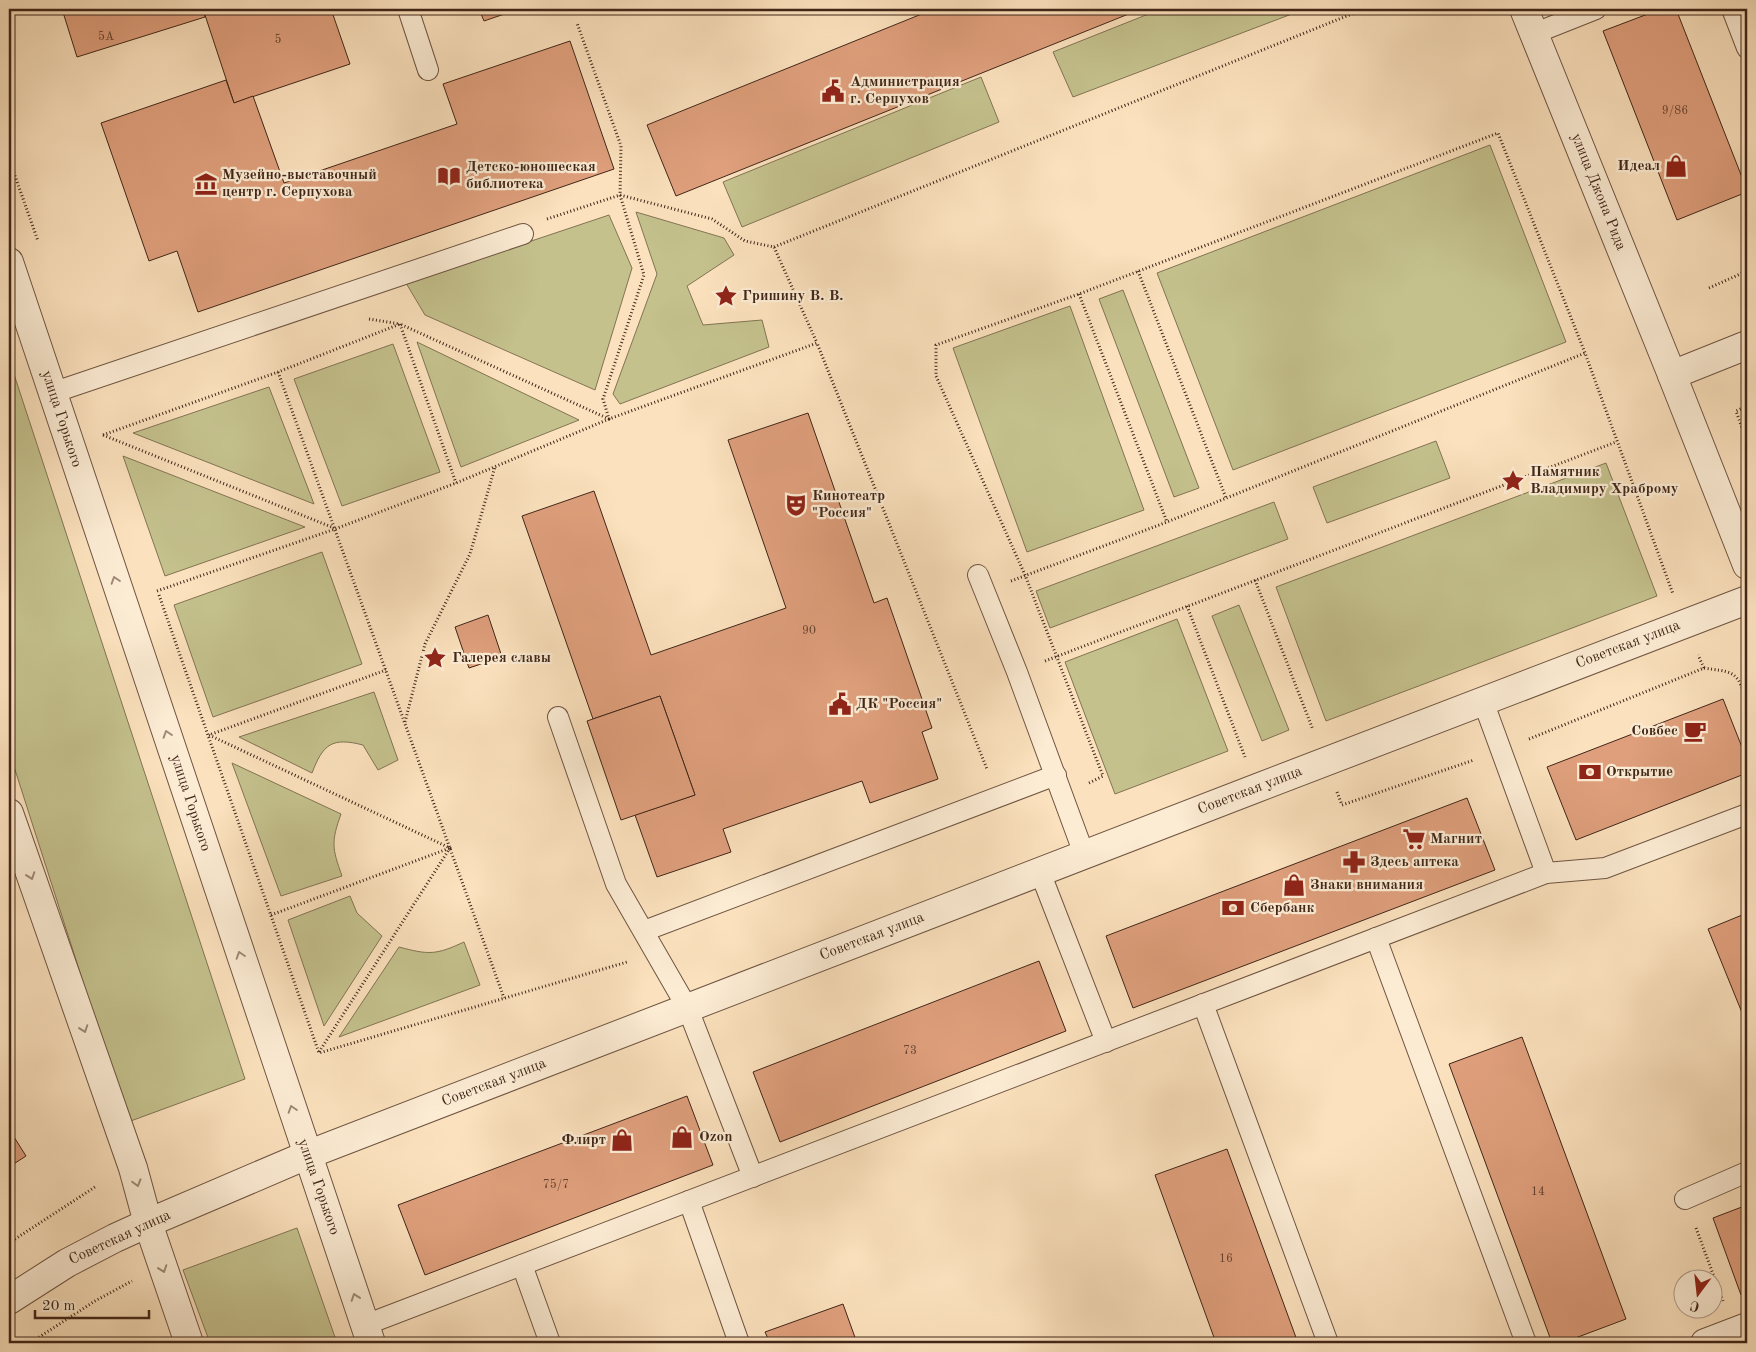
<svg xmlns="http://www.w3.org/2000/svg" width="1756" height="1352" viewBox="0 0 1756 1352" font-family="'Old Standard TT',serif">
<style>
.green{fill:#c4c18d;stroke:#827453}
.building{fill:#df9f7c;stroke:#402619}
.lines{fill:none;stroke-linecap:round;stroke-linejoin:round}
.service-casing{stroke:#6f5542;stroke-width:22}
.minor-casing{stroke:#6f5542;stroke-width:30}
.tertiary-casing{stroke:#6f5542;stroke-width:30}
.path{stroke:#402619;stroke-width:3;stroke-dasharray:1 2.5;stroke-linecap:butt}
.service{stroke:#fcecd4;stroke-width:20}
.minor{stroke:#fcecd4;stroke-width:28}
.tertiary{stroke:#fcecd4;stroke-width:28}
.oneway{stroke:#9e8976}
.labels{text-anchor:middle;dominant-baseline:central;stroke-width:4.5;stroke-linejoin:round;paint-order:stroke}
.number-label{font-size:12px;fill:#684432}
.poi-label{font-size:15px;font-weight:bold;fill:#402619;stroke:#fcecd4;text-anchor:start}
.street-label{font-size:15px;fill:#402619;stroke:#fcecd4}
</style>
<rect width="100%" height="100%" fill="#fbe1bd"/>
<filter id="stains"><feTurbulence type="fractalNoise" baseFrequency=".004" numOctaves="4"/><feColorMatrix values="0 0 0 0 .2 0 0 0 0 .09 0 0 0 0 .02 0 0 0 .5 -.17"/></filter>
<radialGradient id="worn" r=".72"><stop offset=".6" stop-color="#630" stop-opacity="0"/><stop offset="1" stop-color="#630" stop-opacity=".3"/></radialGradient>
<g class="green">
<polygon points="1161,9 1305,9 1073,97 1053,52"/>
<polygon points="981,77 999,122 742,227 723,182"/>
<polygon points="1490,145 1566,342 1233,470 1157,273"/>
<polygon points="636,212 724,238 734,255 687,286 703,325 762,320 769,347 620,404 613,394 657,274"/>
<polygon points="609,215 632,268 595,390 425,315 406,283"/>
<polygon points="1123,290 1199,488 1174,497 1099,299"/>
<polygon points="1070,306 1144,510 1027,552 953,348"/>
<polygon points="417,342 579,420 461,467"/>
<polygon points="393,344 440,472 342,506 294,379"/>
<polygon points="9,359 245,1079 128,1122 9,751"/>
<polygon points="269,387 314,504 133,433"/>
<polygon points="1436,441 1450,478 1327,523 1313,487"/>
<polygon points="123,456 305,527 165,576"/>
<polygon points="1606,463 1657,596 1326,721 1276,587"/>
<polygon points="1274,502 1288,539 1050,628 1036,591"/>
<polygon points="322,552 362,664 213,717 174,605"/>
<polygon points="1239,605 1289,730 1262,741 1212,616"/>
<polygon points="1177,619 1228,751 1115,794 1065,662"/>
<path d="M374 692 398 760 378 770 363 745C332 737 323 744 312 773L239 737Z"/>
<path d="M232 763 341 814C331 842 332 848 342 876L281 896Z"/>
<polygon points="350,896 357,913 382,936 324,1026 288,920"/>
<path d="M464 942 480 985 339 1037 399 947C429 955 436 955 464 942Z"/>
<polygon points="297,1228 337,1343 210,1343 183,1270"/>
</g>
<g class="building">
<polygon points="62,9 203,9 205,17 77,57"/>
<polygon points="203,9 331,9 350,64 234,103"/>
<polygon points="479,9 519,9 484,21"/>
<polygon points="934,9 1141,9 676,196 647,125"/>
<polygon points="1661,9 1676,9 1747,190 1747,192 1677,220 1603,31"/>
<polygon points="570,41 614,169 198,312 177,251 149,261 101,123 226,80 234,103 253,96 284,183 457,124 443,84"/>
<polygon points="808,413 874,603 887,598 932,728 922,732 938,779 870,803 862,781 723,829 731,852 657,877 635,815 695,795 660,696 593,719 522,516 594,491 651,655 786,608 728,440"/>
<polygon points="488,615 502,657 469,668 455,627"/>
<polygon points="660,696 695,795 621,820 587,721"/>
<polygon points="1723,699 1747,760 1747,773 1576,840 1547,767"/>
<polygon points="1467,798 1495,870 1133,1008 1106,936"/>
<polygon points="1747,913 1747,1025 1708,929"/>
<polygon points="1039,961 1066,1031 780,1142 753,1072"/>
<polygon points="1522,1037 1626,1319 1562,1343 1552,1343 1449,1064"/>
<polygon points="687,1096 713,1165 425,1275 398,1205"/>
<polygon points="9,1129 26,1156 9,1167"/>
<polygon points="1227,1149 1298,1343 1216,1343 1155,1175"/>
<polygon points="1747,1205 1747,1292 1741,1295 1713,1218"/>
<polygon points="843,1304 857,1343 770,1343 765,1332"/>
</g>
<g class="lines">
<defs>
<g id="service">
<polyline points="408,9 428,70"/>
<polyline points="1732,9 1747,48"/>
<polyline points="1533,34 1596,9"/>
<polyline points="52,393 523,234"/>
<polyline points="978,575 1017,672 1084,854"/>
<polyline points="1483,701 1546,873"/>
<polyline points="558,717 616,884 688,1009 753,1177"/>
<polyline points="1040,872 1106,1042"/>
<polyline points="644,931 1056,775"/>
<polyline points="1376,938 1526,1343"/>
<polyline points="1203,1004 1328,1343"/>
<polyline points="1685,1199 1747,1172"/>
<polyline points="689,1201 739,1343"/>
<polyline points="522,1265 550,1343"/>
<polyline points="365,1325 1546,873 1605,868 1747,814"/>
</g>
<g id="minor">
<polyline points="1524,9 1672,375"/>
<polyline points="1705,1343 1747,1327"/>
</g>
<g id="tertiary">
<polyline points="9,262 371,1343"/>
<polyline points="1747,345 1672,375 1747,565"/>
<polyline points="9,813 133,1168 148,1223 189,1343"/>
<polyline points="9,1300 67,1263 115,1238 148,1223 307,1155 1257,788 1747,600"/>
</g>
</defs>
<use href="#service" class="service-casing"/>
<use href="#minor" class="minor-casing"/>
<use href="#tertiary" class="tertiary-casing"/>
<g class="path">
<polyline points="9,159 38,241"/>
<polyline points="547,219 620,195 712,219 745,241 774,247 817,343"/>
<polyline points="774,247 1364,9"/>
<polyline points="1138,271 1226,498"/>
<polyline points="1709,288 1747,271"/>
<polyline points="1079,294 1167,522"/>
<polyline points="369,319 400,324 456,483"/>
<polyline points="278,372 504,998"/>
<polyline points="1747,406 1736,411 1747,442"/>
<polyline points="103,435 278,372 400,324 609,419 603,399 644,275 620,195 621,146 577,23"/>
<polyline points="103,435 334,528"/>
<polyline points="1255,580 1313,730"/>
<polyline points="1011,581 1167,522 1585,353"/>
<polyline points="157,591 335,529 456,483 609,419 817,343 987,769"/>
<polyline points="159,595 319,1053 627,962"/>
<polyline points="1187,606 1245,757"/>
<polyline points="1045,661 1616,442"/>
<path d="M1704 668C1728 672 1737 669 1744 694"/>
<polyline points="405,722 425,644 470,554 495,467"/>
<polyline points="1529,739 1704,668 1698,655"/>
<polyline points="1089,783 1103,776 1025,575 936,376 936,345 1079,294 1498,133 1585,353 1673,594"/>
<polyline points="1337,792 1342,805 1474,760"/>
<polyline points="271,915 450,848"/>
<polyline points="319,1052 450,848 209,735 386,670"/>
<polyline points="1696,1228 1723,1301"/>
<polyline points="9,1243 95,1187"/>
<polyline points="30,1343 95,1301 132,1281"/>
</g>
<use href="#service" class="service"/>
<use href="#minor" class="minor"/>
<use href="#tertiary" class="tertiary"/>
</g>
<defs><path id="oneway-chevron" d="M-2-3.5L2.5 0L-2 3.5" fill="none" stroke-width="1.6" stroke-linecap="round" stroke-linejoin="round" transform="scale(1.25)"/></defs>
<g class="oneway">
<use href="#oneway-chevron" transform="translate(115 580) rotate(-108)"/>
<use href="#oneway-chevron" transform="translate(167 734) rotate(-108)"/>
<use href="#oneway-chevron" transform="translate(31 876) rotate(71)"/>
<use href="#oneway-chevron" transform="translate(240 955) rotate(-108)"/>
<use href="#oneway-chevron" transform="translate(84 1029) rotate(71)"/>
<use href="#oneway-chevron" transform="translate(292 1109) rotate(-108)"/>
<use href="#oneway-chevron" transform="translate(137 1183) rotate(74)"/>
<use href="#oneway-chevron" transform="translate(163 1269) rotate(71)"/>
<use href="#oneway-chevron" transform="translate(355 1297) rotate(-109)"/>
</g>
<defs>
<symbol id="civic-bare" viewBox="-9 -9 18 18"><path d="M-.6-6.5H3V-4.5H.6V-3L4-1V1h2V6H-6V1h2V-1L-.6-3ZM-1.2 2.5V6h2.4V2.5Z" fill="#8f2418" stroke="#fcecd4" stroke-width="2.5" paint-order="stroke"/></symbol>
<symbol id="shop-bare" viewBox="-9 -9 18 18"><path d="M-5-2.5h2.3a2.7 3.5 0 0 1 5.4 0H5L5.5 6h-11ZM-1.5-2.5h3a1.5 2.3 0 0 0-3 0Z" fill="#8f2418" stroke="#fcecd4" stroke-width="2.5" paint-order="stroke"/></symbol>
<symbol id="library-bare" viewBox="-9 -9 18 18"><path d="M-6-4Q-3-5.5-.7-3.5V5Q-3 3-6 4ZM6-4Q3-5.5 .7-3.5V5Q3 3 6 4Z" fill="#8f2418" stroke="#fcecd4" stroke-width="2.5" paint-order="stroke"/></symbol>
<symbol id="museum-bare" viewBox="-9 -9 18 18"><path d="M0-6L6-3V-2H-6V-3ZM-5-1h2V3h-2ZM-1-1h2V3h-2ZM3-1h2V3H3ZM-6 4H6V6H-6Z" fill="#8f2418" stroke="#fcecd4" stroke-width="2.5" paint-order="stroke"/></symbol>
<symbol id="sight-bare" viewBox="-9 -9 18 18"><path d="M0-6L1.8-2.2L6-1.7L2.9 1.2L3.7 5.4L0 3.3L-3.7 5.4L-2.9 1.2L-6-1.7L-1.8-2.2Z" fill="#8f2418" stroke="#fcecd4" stroke-width="2.5" paint-order="stroke"/></symbol>
<symbol id="theatre-bare" viewBox="-9 -9 18 18"><path d="M-5-5.5Q0-4 5-5.5V0Q5 5 0 6Q-5 5-5 0ZM-3.3-2.5H-1v1.5H-3.3ZM1-2.5H3.3v1.5H1ZM-2.8 1Q0 5.5 2.8 1Z" fill="#8f2418" stroke="#fcecd4" stroke-width="2.5" paint-order="stroke"/></symbol>
<symbol id="cafe-bare" viewBox="-9 -9 18 18"><path d="M-5.5-4.5H6V0H3Q3 3.5 0 3.5H-2.5Q-5.5 3.5-5.5 0ZM3-3.2v2h1.7v-2ZM-6 4.5H4V6H-6Z" fill="#8f2418" stroke="#fcecd4" stroke-width="2.5" paint-order="stroke"/></symbol>
<symbol id="bank-bare" viewBox="-9 -9 18 18"><path d="M-6-4H6V4H-6ZM0-2.3a2.3 2.3 0 1 0 0 4.6a2.3 2.3 0 1 0 0-4.6Z" fill="#8f2418" stroke="#fcecd4" stroke-width="2.5" paint-order="stroke"/></symbol>
<symbol id="supermarket-bare" viewBox="-9 -9 18 18"><path d="M-6-5.5h2.5l.6 2H6L4.5 2H-2.5L-4.4-4H-6ZM-1.5 3.2a1.3 1.3 0 1 0 .1 0ZM3 3.2a1.3 1.3 0 1 0 .1 0Z" fill="#8f2418" stroke="#fcecd4" stroke-width="2.5" paint-order="stroke"/></symbol>
<symbol id="pharmacy-bare" viewBox="-9 -9 18 18"><path d="M-2-6h4v4h4v4h-4v4h-4v-4h-4v-4h4Z" fill="#8f2418" stroke="#fcecd4" stroke-width="2.5" paint-order="stroke"/></symbol>
</defs>
<g fill-rule="evenodd">
<use href="#civic-bare" x="817" y="75" width="32" height="32"/>
<use href="#shop-bare" x="1660" y="150" width="32" height="32"/>
<use href="#library-bare" x="433" y="160" width="32" height="32"/>
<use href="#museum-bare" x="190" y="168" width="32" height="32"/>
<use href="#sight-bare" x="710" y="280" width="32" height="32"/>
<use href="#sight-bare" x="1497" y="465" width="32" height="32"/>
<use href="#theatre-bare" x="780" y="489" width="32" height="32"/>
<use href="#sight-bare" x="419" y="642" width="32" height="32"/>
<use href="#civic-bare" x="824" y="688" width="32" height="32"/>
<use href="#cafe-bare" x="1679" y="715" width="32" height="32"/>
<use href="#bank-bare" x="1574" y="756" width="32" height="32"/>
<use href="#supermarket-bare" x="1398" y="823" width="32" height="32"/>
<use href="#pharmacy-bare" x="1338" y="846" width="32" height="32"/>
<use href="#shop-bare" x="1278" y="869" width="32" height="32"/>
<use href="#bank-bare" x="1217" y="892" width="32" height="32"/>
<use href="#shop-bare" x="666" y="1121" width="32" height="32"/>
<use href="#shop-bare" x="606" y="1124" width="32" height="32"/>
</g>
<g class="labels">
<g class="number-label">
<text x="106" y="37">5А</text>
<text x="278" y="40">5</text>
<text x="1675" y="111">9/86</text>
<text x="809" y="631">90</text>
<text x="910" y="1051">73</text>
<text x="556" y="1185">75/7</text>
<text x="1538" y="1192">14</text>
<text x="1226" y="1259">16</text>
</g>
<g class="poi-label">
<text x="850" y="82">Администрация<tspan x="850" dy="17">г. Серпухов</tspan></text>
<text x="1660" y="166" text-anchor="end">Идеал</text>
<text x="466" y="167">Детско-юношеская<tspan x="466" dy="17">библиотека</tspan></text>
<text x="222" y="175">Музейно-выставочный<tspan x="222" dy="17">центр г. Серпухова</tspan></text>
<text x="742" y="296">Гришину В. В.</text>
<text x="1530" y="472">Памятник<tspan x="1530" dy="17">Владимиру Храброму</tspan></text>
<text x="812" y="496">Кинотеатр<tspan x="812" dy="17">"Россия"</tspan></text>
<text x="452" y="658">Галерея славы</text>
<text x="856" y="704">ДК "Россия"</text>
<text x="1678" y="731" text-anchor="end">Совбес</text>
<text x="1606" y="772">Открытие</text>
<text x="1430" y="839">Магнит</text>
<text x="1370" y="862">Здесь аптека</text>
<text x="1310" y="885">Знаки внимания</text>
<text x="1250" y="908">Сбербанк</text>
<text x="699" y="1137">Ozon</text>
<text x="606" y="1140" text-anchor="end">Флирт</text>
</g>
<g class="street-label">
<text transform="translate(1598 192) rotate(68)">улица Джона Рида</text>
<text transform="translate(61 419) rotate(72)">улица Горького</text>
<text transform="translate(1628 645) rotate(-21)">Советская улица</text>
<text transform="translate(1250 791) rotate(-21)">Советская улица</text>
<text transform="translate(190 803) rotate(72)">улица Горького</text>
<text transform="translate(872 937) rotate(-21)">Советская улица</text>
<text transform="translate(494 1083) rotate(-21)">Советская улица</text>
<text transform="translate(318 1187) rotate(71)">улица Горького</text>
<text transform="translate(120 1238) rotate(-25)">Советская улица</text>
</g>
</g>
<rect width="1756" height="1352" fill="none" stroke="#fbe1bd" stroke-width="30"/>
<rect x="10" y="10" width="1736" height="1332" fill="none" stroke="#402619" stroke-width="2.5"/>
<rect x="15" y="15" width="1726" height="1322" fill="none" stroke="#402619"/>
<g transform="translate(1698 1294) rotate(195)"><circle r="24" fill="#fcecd4" stroke="#b19d89"/>
<path d="M0-4L9 19L0 12L-9 19Z" fill="#8f2418"/>
<text y="-8" font-size="14" font-weight="bold" text-anchor="middle" fill="#402619">С</text>
</g>
<path d="M35 1310v8h114v-8" fill="none" stroke="#402619" stroke-width="2.5"/>
<text x="42" y="1310" font-size="15" fill="#402619" stroke="#fcecd4" stroke-width="4" paint-order="stroke">20 m</text>
<rect width="100%" height="100%" filter="url(#stains)"/>
<rect width="100%" height="100%" fill="url(#worn)"/>
</svg>
